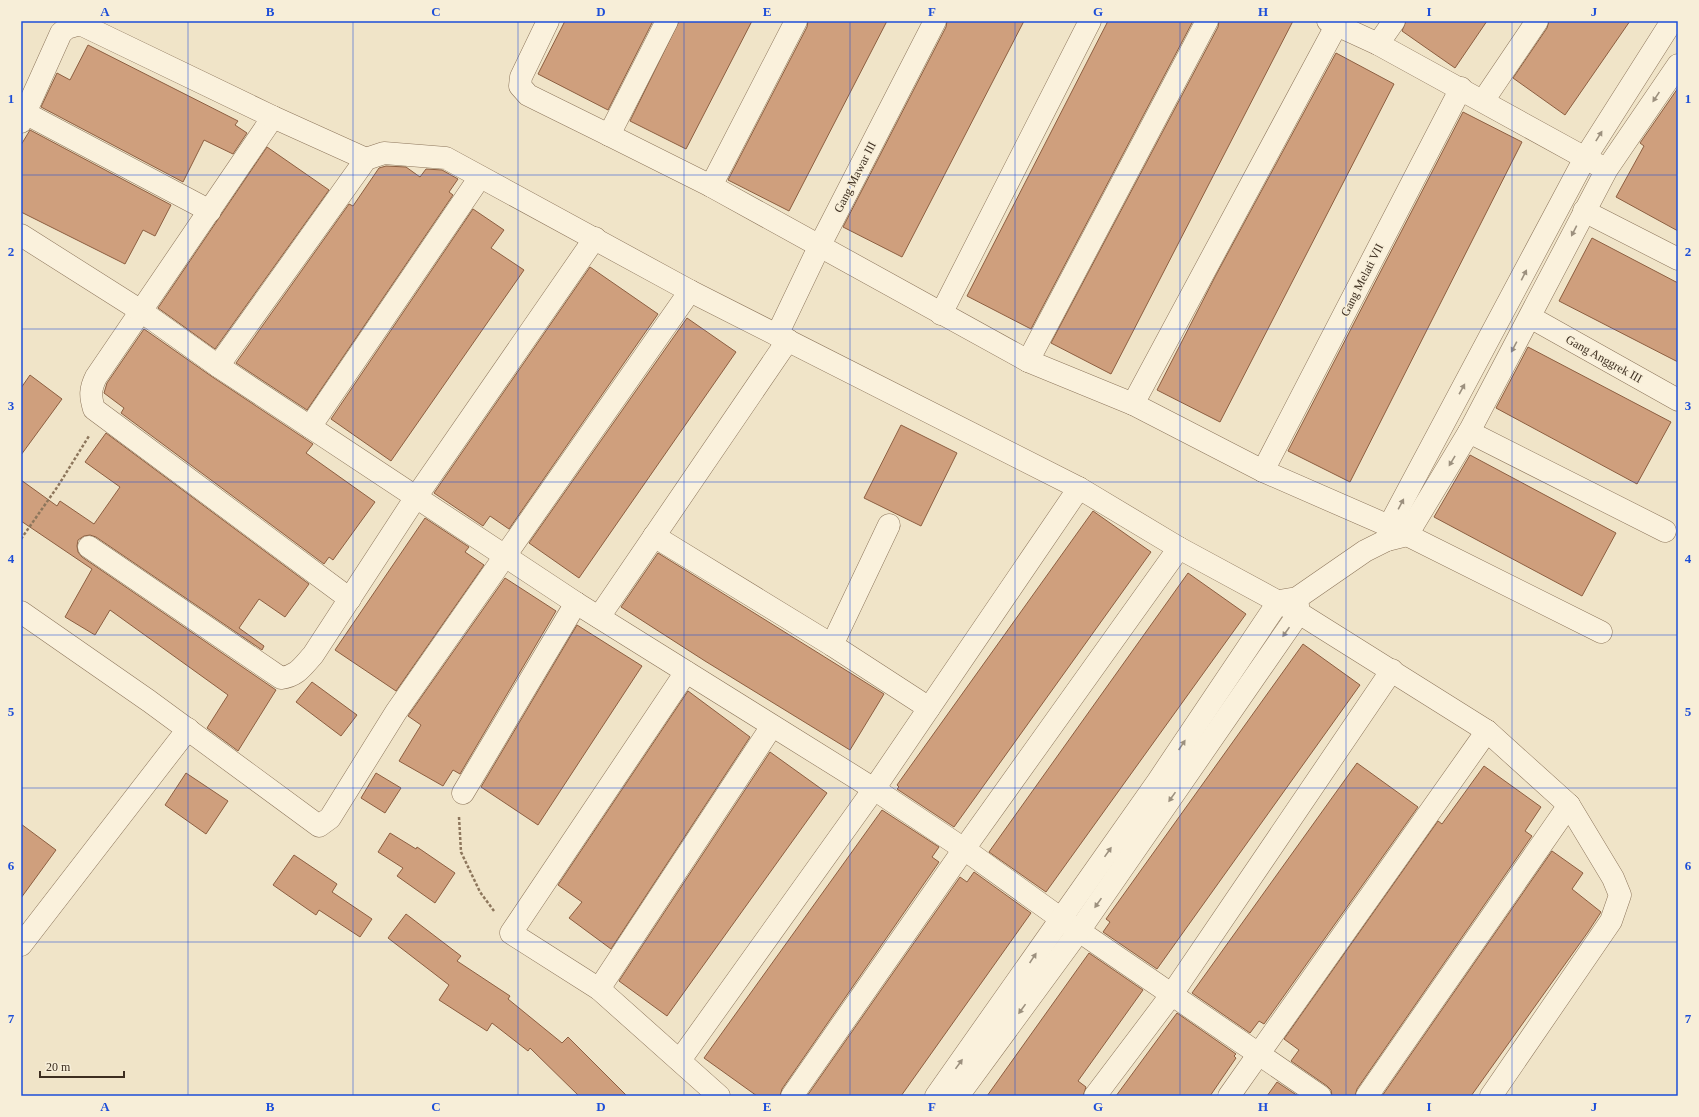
<svg xmlns="http://www.w3.org/2000/svg" width="1699" height="1117" viewBox="0 0 1699 1117" font-family="Georgia,serif">
<style>
.building{fill:#cf9f7d;stroke:#8d5f41}
.lines{fill:none;stroke-linecap:round;stroke-linejoin:round}
.minor-casing{stroke:#8d765c;stroke-width:23}
.path{stroke:#8d765c;stroke-width:2.5;stroke-dasharray:3 2;stroke-linecap:butt}
.minor{stroke:#faf1dc;stroke-width:22}
.oneway{fill:#9c907e}
.grid{fill:none;stroke:#1d4ed8;stroke-width:1;stroke-opacity:0.55}
.labels{text-anchor:middle;dominant-baseline:central;stroke-width:3;stroke-linejoin:round;paint-order:stroke}
.street-label{font-size:12px;fill:#3d2e20;stroke:#f7eed8}
.neatline{fill:none;stroke:#1d4ed8;stroke-width:1.5}
.grid-label{font-size:13px;text-anchor:middle;font-weight:bold;fill:#1d4ed8}
</style>
<rect width="100%" height="100%" fill="#f0e4c8"/>
<g class="building">
<polygon points="565,21 653,21 608,110 538,74"/>
<polygon points="679,21 752,21 686,149 630,121"/>
<polygon points="808,21 887,21 789,211 728,180 807,27"/>
<polygon points="947,21 1024,21 902,257 843,227 946,27"/>
<polygon points="1108,21 1193,21 1031,329 967,296"/>
<polygon points="1219,21 1293,21 1111,374 1051,343 1218,27"/>
<polygon points="1406,21 1487,21 1455,68 1402,31"/>
<polygon points="1549,21 1630,21 1565,115 1513,78 1547,28"/>
<polygon points="88,45 238,121 235,125 247,133 233,154 204,140 183,182 41,107 57,73 70,80"/>
<polygon points="1336,53 1394,84 1220,422 1157,390 1216,275"/>
<polygon points="1678,88 1678,231 1616,197 1644,146 1640,143"/>
<polygon points="1463,112 1522,142 1350,482 1288,451"/>
<polygon points="30,130 171,205 155,236 143,230 125,264 21,212 21,145"/>
<polygon points="267,147 329,190 215,349 158,308"/>
<polygon points="386,166 406,167 420,177 426,169 442,170 458,179 449,192 453,195 307,410 236,363 349,204 353,206 379,168"/>
<polygon points="473,209 504,230 491,248 524,270 391,461 331,419"/>
<polygon points="1592,238 1678,283 1678,362 1559,301"/>
<polygon points="590,267 658,314 509,529 490,516 483,526 434,493"/>
<polygon points="687,318 736,352 579,578 529,543"/>
<polygon points="144,329 211,376 313,444 306,453 375,502 333,560 329,557 324,564 121,413 124,408 104,393 107,383"/>
<polygon points="1528,347 1671,422 1637,484 1496,408"/>
<polygon points="30,375 62,399 21,455 21,388"/>
<polygon points="901,425 957,453 921,526 864,498"/>
<polygon points="106,433 309,584 285,617 259,599 239,628 264,646 262,650 96,537 90,535 84,536 78,540 77,546 78,552 82,557 276,690 238,751 207,728 228,695 110,610 95,635 65,617 92,569 21,521 21,480 57,506 60,501 94,524 120,487 85,462"/>
<polygon points="1470,455 1616,533 1582,596 1434,517"/>
<polygon points="1093,511 1151,552 954,827 897,789 899,787 897,785"/>
<polygon points="425,518 469,547 465,552 484,565 396,691 335,650"/>
<polygon points="658,553 884,694 850,750 705,661 621,607"/>
<polygon points="1188,573 1246,614 1046,892 989,852"/>
<polygon points="505,578 556,611 460,774 453,770 443,786 399,761 421,725 408,716"/>
<polygon points="577,625 642,666 538,825 481,787"/>
<polygon points="1303,644 1360,685 1157,969 1103,932 1110,922 1106,919"/>
<polygon points="312,682 357,715 341,736 296,702"/>
<polygon points="688,691 750,737 611,949 569,918 582,902 558,885"/>
<polygon points="770,752 827,793 667,1016 619,981"/>
<polygon points="1357,763 1418,807 1264,1024 1259,1021 1250,1033 1192,993"/>
<polygon points="1484,766 1541,807 1525,831 1532,836 1357,1089 1355,1096 1332,1096 1331,1090 1327,1086 1291,1061 1299,1050 1284,1039 1438,821 1442,824"/>
<polygon points="186,773 228,801 206,834 165,805"/>
<polygon points="376,773 401,788 385,813 361,798"/>
<polygon points="882,810 939,847 932,857 939,862 782,1089 780,1096 757,1096 704,1058"/>
<polygon points="21,824 56,850 21,898"/>
<polygon points="390,833 416,849 417,847 455,873 435,903 397,876 403,868 378,852"/>
<polygon points="1552,851 1583,873 1572,889 1601,912 1588,932 1471,1096 1382,1096"/>
<polygon points="294,855 337,884 332,892 372,919 360,937 319,910 316,915 273,885"/>
<polygon points="974,872 1031,913 901,1096 807,1096 960,877 967,882"/>
<polygon points="406,914 461,956 457,961 510,996 508,999 562,1043 568,1037 627,1096 579,1096 530,1048 528,1051 492,1023 487,1031 439,1000 449,985 388,938"/>
<polygon points="1089,953 1143,990 1078,1081 1086,1087 1083,1096 987,1096"/>
<polygon points="1177,1013 1236,1054 1234,1056 1236,1058 1210,1096 1116,1096"/>
<polygon points="1277,1082 1298,1096 1267,1096"/>
</g>
<g class="lines">
<defs>
<g id="minor">
<polyline points="548,21 521,77 520,86 528,95 609,135"/>
<polyline points="667,21 609,135 711,186 1028,361 1133,404 1263,471 1389,526 1601,632"/>
<polyline points="1328,21 1378,44 1598,165"/>
<polyline points="1378,44 1394,21"/>
<polyline points="1483,101 1537,21"/>
<polyline points="25,113 210,211"/>
<path d="M273 117 96 377C90 389 90 396 94 409L350 599"/>
<polyline points="21,122 61,33 67,28 80,24 273,117 366,159"/>
<polyline points="711,186 796,21"/>
<polyline points="1584,211 1678,259"/>
<polyline points="21,235 141,311 218,366 576,603 874,789 964,849 1060,918 1320,1096"/>
<polyline points="941,314 1090,21"/>
<polyline points="1530,317 1678,400"/>
<polyline points="777,335 819,247 935,21"/>
<polyline points="1028,361 1207,21"/>
<polyline points="218,366 366,159 384,153 446,158 690,291 1079,488 1179,548 1299,613 1487,731 1569,805 1613,878 1620,895 1611,921 1491,1096"/>
<polyline points="1133,404 1336,26"/>
<polyline points="310,427 480,177"/>
<polyline points="1469,432 1665,531"/>
<polyline points="1263,471 1461,88"/>
<polyline points="654,536 832,645 929,708"/>
<polyline points="1387,540 1389,526 1585,158 1672,21"/>
<path d="M89 547 281 678C297 676 302 667 313 655L416 497 595 238"/>
<polyline points="21,612 149,701 319,826 330,818 396,712 690,291"/>
<polyline points="599,617 788,340"/>
<polyline points="832,645 889,525"/>
<polyline points="686,672 511,933 599,989 719,1096"/>
<polyline points="463,793 576,603"/>
<polyline points="21,945 188,729"/>
<polyline points="599,989 772,726"/>
<polyline points="680,1060 874,789 1079,488"/>
<polyline points="792,1096 964,849 1179,548"/>
<polyline points="936,1096 1158,781 1279,601 1297,598 1365,551 1387,540 1407,535 1469,432 1607,169 1678,65"/>
<polyline points="958,1096 1079,931 1299,613 1297,599"/>
<polyline points="1095,1096 1172,994 1392,670"/>
<polyline points="1229,1096 1487,731"/>
<polyline points="1367,1096 1569,805"/>
</g>
</defs>
<use href="#minor" class="minor-casing"/>
<g class="path">
<polyline points="21,539 58,486 89,436"/>
<polyline points="459,817 461,852 480,892 494,911"/>
</g>
<use href="#minor" class="minor"/>
</g>
<defs><path id="oneway-solid" d="M-6-.8H1V-3.2L6.5 0L1 3.2V.8H-6Z"/></defs>
<g class="oneway">
<use href="#oneway-solid" transform="translate(1656 97) rotate(124)"/>
<use href="#oneway-solid" transform="translate(1599 136) rotate(-58)"/>
<use href="#oneway-solid" transform="translate(1574 231) rotate(117)"/>
<use href="#oneway-solid" transform="translate(1524 275) rotate(-63)"/>
<use href="#oneway-solid" transform="translate(1514 347) rotate(118)"/>
<use href="#oneway-solid" transform="translate(1462 389) rotate(-61)"/>
<use href="#oneway-solid" transform="translate(1452 461) rotate(121)"/>
<use href="#oneway-solid" transform="translate(1401 504) rotate(-62)"/>
<use href="#oneway-solid" transform="translate(1286 632) rotate(125)"/>
<use href="#oneway-solid" transform="translate(1182 745) rotate(-56)"/>
<use href="#oneway-solid" transform="translate(1172 797) rotate(125)"/>
<use href="#oneway-solid" transform="translate(1108 852) rotate(-55)"/>
<use href="#oneway-solid" transform="translate(1098 903) rotate(125)"/>
<use href="#oneway-solid" transform="translate(1033 958) rotate(-56)"/>
<use href="#oneway-solid" transform="translate(1022 1009) rotate(126)"/>
<use href="#oneway-solid" transform="translate(959 1064) rotate(-54)"/>
</g>
<path class="grid" d="M188 21V1096M353 21V1096M518 21V1096M684 21V1096M850 21V1096M1015 21V1096M1180 21V1096M1346 21V1096M1512 21V1096M21 175H1678M21 329H1678M21 482H1678M21 635H1678M21 788H1678M21 942H1678"/>
<g class="labels">
<g class="street-label">
<text transform="translate(855 177) rotate(-63)">Gang Mawar III</text>
<text transform="translate(1362 280) rotate(-63)">Gang Melati VII</text>
<text transform="translate(1604 359) rotate(29)">Gang Anggrek III</text>
</g>
</g>
<rect width="1699" height="1117" fill="none" stroke="#f7eed8" stroke-width="44"/>
<path d="M40 1071v6h84v-6" fill="none" stroke="#3d2e20" stroke-width="2"/>
<text x="46" y="1071" font-size="12" fill="#3d2e20" stroke="#f7eed8" stroke-width="3" paint-order="stroke">20 m</text>
<rect x="22" y="22" width="1655" height="1073" class="neatline"/>
<g class="grid-label">
<text x="105" y="16">A</text>
<text x="270" y="16">B</text>
<text x="436" y="16">C</text>
<text x="601" y="16">D</text>
<text x="767" y="16">E</text>
<text x="932" y="16">F</text>
<text x="1098" y="16">G</text>
<text x="1263" y="16">H</text>
<text x="1429" y="16">I</text>
<text x="1594" y="16">J</text>
<text x="11" y="103">1</text>
<text x="1688" y="103">1</text>
<text x="11" y="256">2</text>
<text x="1688" y="256">2</text>
<text x="11" y="410">3</text>
<text x="1688" y="410">3</text>
<text x="11" y="563">4</text>
<text x="1688" y="563">4</text>
<text x="11" y="716">5</text>
<text x="1688" y="716">5</text>
<text x="11" y="870">6</text>
<text x="1688" y="870">6</text>
<text x="11" y="1023">7</text>
<text x="1688" y="1023">7</text>
<text x="105" y="1111">A</text>
<text x="270" y="1111">B</text>
<text x="436" y="1111">C</text>
<text x="601" y="1111">D</text>
<text x="767" y="1111">E</text>
<text x="932" y="1111">F</text>
<text x="1098" y="1111">G</text>
<text x="1263" y="1111">H</text>
<text x="1429" y="1111">I</text>
<text x="1594" y="1111">J</text>
</g>
</svg>
